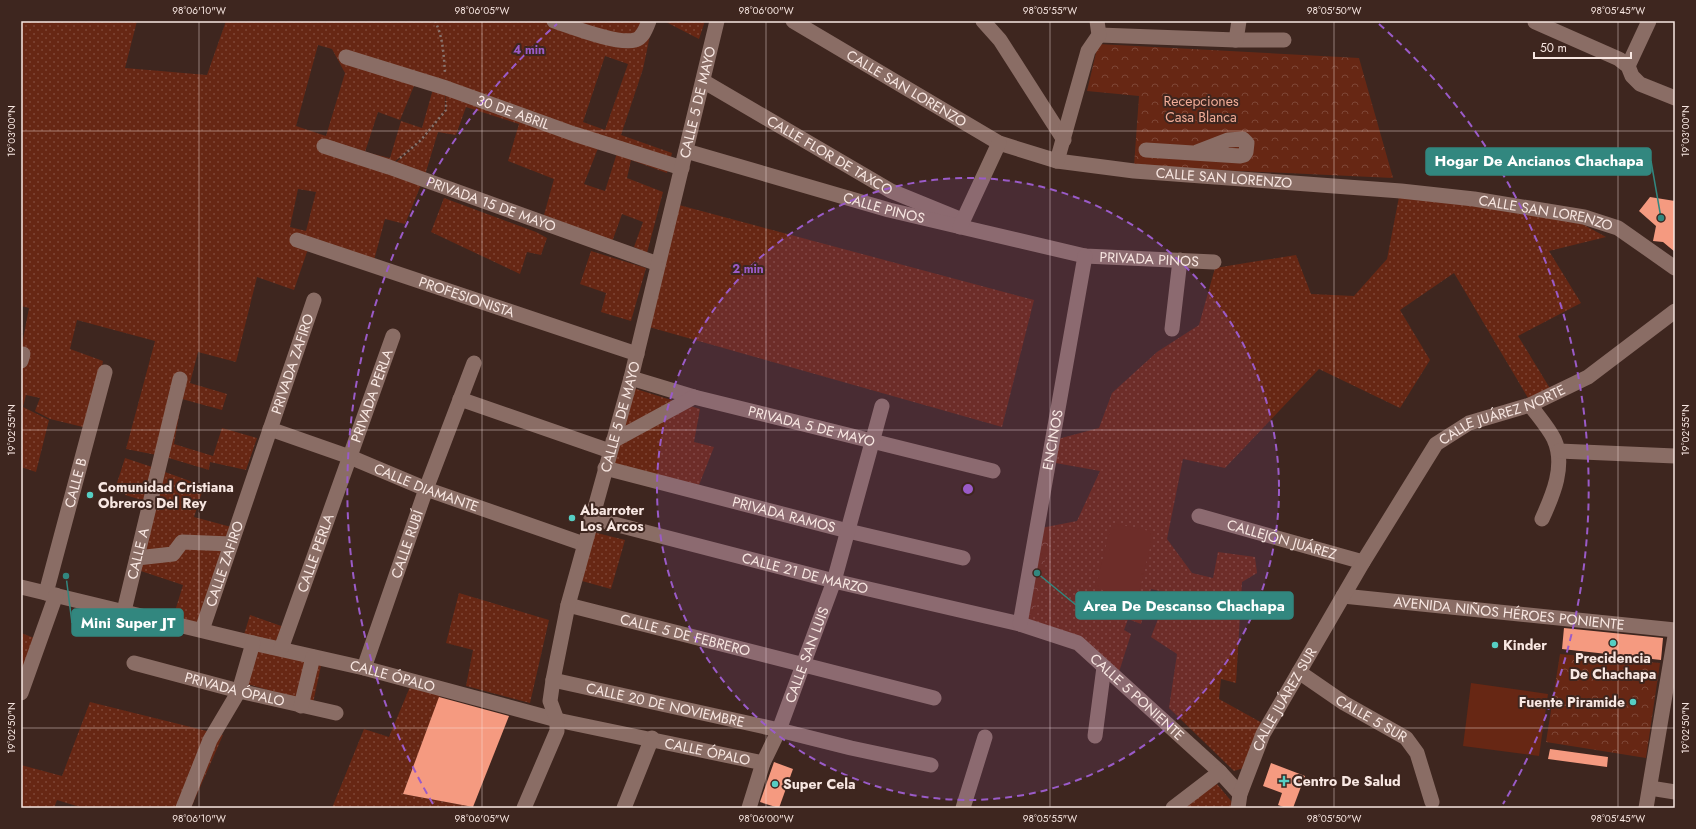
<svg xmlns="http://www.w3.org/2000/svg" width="1696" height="829" viewBox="0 0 1696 829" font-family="Jost,sans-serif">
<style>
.grass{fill:url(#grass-dots);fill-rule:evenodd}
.forest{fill:url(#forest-crowns)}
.garden{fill:#672714}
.building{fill:#f59a80}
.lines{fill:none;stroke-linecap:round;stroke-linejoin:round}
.path{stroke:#8a756f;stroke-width:2.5;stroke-dasharray:2 3;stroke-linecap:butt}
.minor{stroke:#8a6d65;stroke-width:15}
.ticks{fill:none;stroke:#f8e7e2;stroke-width:1;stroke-opacity:0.45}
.ring{fill:none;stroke:#9a5bc8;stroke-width:2;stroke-dasharray:7 5}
.poi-dot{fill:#56cec3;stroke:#3e261f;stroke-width:1.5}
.labels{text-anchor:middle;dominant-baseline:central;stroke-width:4;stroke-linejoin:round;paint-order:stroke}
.street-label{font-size:14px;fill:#f8e7e2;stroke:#3e261f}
.park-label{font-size:14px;fill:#f1ac97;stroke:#3e261f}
.poi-label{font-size:14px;font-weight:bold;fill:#f8e7e2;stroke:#3e261f;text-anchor:start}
.centre{fill:#9a5bc8;stroke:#3e261f;stroke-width:2}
.ring-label{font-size:12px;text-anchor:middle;font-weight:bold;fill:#9a5bc8;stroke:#3e261f;stroke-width:4;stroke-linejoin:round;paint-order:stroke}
.leader{fill:none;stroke:#32877f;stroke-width:1.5}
.callout-dot{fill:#32877f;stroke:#3e261f;stroke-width:1.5}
.callout{fill:#32877f;stroke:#32877f;stroke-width:1.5}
.callout-label{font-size:15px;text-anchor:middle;font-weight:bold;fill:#fff}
.neatline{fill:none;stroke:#f8e7e2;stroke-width:1.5}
.ticks-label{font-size:10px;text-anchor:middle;fill:#f8e7e2}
</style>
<defs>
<pattern id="grass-dots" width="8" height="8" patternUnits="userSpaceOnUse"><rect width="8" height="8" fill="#672714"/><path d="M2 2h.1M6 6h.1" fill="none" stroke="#7e4636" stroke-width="1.8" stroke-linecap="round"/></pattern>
<pattern id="forest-crowns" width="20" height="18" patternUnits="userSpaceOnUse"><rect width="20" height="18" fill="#672714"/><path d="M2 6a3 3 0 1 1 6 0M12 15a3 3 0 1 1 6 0" fill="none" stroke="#7e4636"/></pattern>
</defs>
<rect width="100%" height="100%" fill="#3e261f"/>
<g class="grass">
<path d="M21 21H137L125 68 207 75 226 21H325V24L326 21H653L643 69 621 135 672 153 667 173 631 160 627 178 663 192 647 253 634 247 643 222 622 214 612 242 544 215 554 179 508 161 519 124 466 107 456 135 438 132 425 175 393 165 422 140 446 110V82L445 110 421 140 388 167 423 180 405 224 385 219 373 264 310 243 294 290 257 277 236 362 198 352 190 383 227 394 222 410 182 399 174 444 213 456 222 428 257 438 246 470 210 462 209 470 162 456 126 449 155 341 77 320 70 349 103 361 95 407 83 427 50 419 35 411 40 398 26 395 23 407 49 420 36 472 21 467V350L29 308 21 306ZM318 45 332 49 345 73 326 136 296 126ZM605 56 628 64 605 130 583 122ZM414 86 433 89 422 128 401 121 390 158 365 152 378 112 400 120ZM600 143 617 153 605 191 584 184ZM298 189 316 192 306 231 290 227Z"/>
<polygon points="664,21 705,21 699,39"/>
<polygon points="1399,197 1470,204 1577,221 1606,237 1549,251 1581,303 1518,336 1551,390 1528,398 1454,273 1400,310 1430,360 1400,408 1319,369 1225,468 1183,459 1167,539 1192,573 1213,578 1218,552 1255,557 1257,573 1242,582 1236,683 1221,679 1219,699 1264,724 1244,768 1234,771 1169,708 1177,654 1151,637 1168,593 1151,589 1141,624 1128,619 1124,630 1131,634 1119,672 1023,619 1041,528 1077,521 1100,471 1050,462 1054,440 1099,428 1112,393 1157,352 1199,325 1215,268 1296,255 1311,294 1354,296 1387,259"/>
<polygon points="444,198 536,232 547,238 541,255 527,252 520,274 431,232"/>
<polygon points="679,205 1034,300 1002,427 649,327"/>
<polygon points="591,251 646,268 631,321 601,312 606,293 580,284"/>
<polygon points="633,388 700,409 694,442 714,447 699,485 613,464"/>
<polygon points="125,458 161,470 152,503 125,495 128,483 117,483"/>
<polygon points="165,472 204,486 194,517 235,528 201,627 172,621 183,585 138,570"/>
<polygon points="593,532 625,540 611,589 582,581"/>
<polygon points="459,593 549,620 530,703 466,686 473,650 446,643"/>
<polygon points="250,615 287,628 280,648 243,638"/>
<polygon points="21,633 40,640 21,692"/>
<polygon points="255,644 322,661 313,703 244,683"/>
<polygon points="412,682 442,690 403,794 473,807 472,808 332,808 364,729 389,737"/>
<polygon points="90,702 223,735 191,808 83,808 57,800 54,808 21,808 21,765 62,776"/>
<polygon points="1217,784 1232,802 1234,808 1180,808"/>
</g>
<g class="forest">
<polygon points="1098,44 1359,58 1393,178 1134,166 1139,96 1087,91"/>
<polygon points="1041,528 1051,532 1034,615 1024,614"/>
<polygon points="1560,654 1660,663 1646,758 1546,742"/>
</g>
<g class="garden">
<polygon points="1112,523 1154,532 1137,599 1095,588"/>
<polygon points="1471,683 1548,694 1539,756 1463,746"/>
</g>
<g class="building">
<polygon points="1650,197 1675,201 1675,252 1663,242 1653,241 1656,226 1639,211"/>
<polygon points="1564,628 1663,638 1661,660 1562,649"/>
<polygon points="439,697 509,716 473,807 403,794"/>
<polygon points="1550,749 1608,757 1607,767 1548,759"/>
<polygon points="774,762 793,769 779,808 760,802"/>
<polygon points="1271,763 1305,776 1293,808 1286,808 1278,805 1282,793 1263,786"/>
</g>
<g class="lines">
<g class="path">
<path d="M435 21C443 36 444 57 445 74"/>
<polyline points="400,158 421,140 446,110 446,101"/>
</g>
<g class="minor">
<path d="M554 21C572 27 618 45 635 40 643 38 646 28 649 21"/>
<path id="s1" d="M793 21 999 143 1057 161 1134 171 1401 191 1474 199 1584 217 1618 228 1675 268"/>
<polyline points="983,21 1000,40 1064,140"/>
<polyline points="1535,22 1619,59 1628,66 1632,76 1640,84 1675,98"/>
<polyline points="1099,35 1236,40 1284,40"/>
<polyline points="1236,40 1239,21"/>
<path id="s2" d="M346 57 446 88 574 134 682 168"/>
<polyline points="1628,66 1649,21"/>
<path id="s3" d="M703 81 891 191 962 220"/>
<path id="s4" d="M324 146 389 167 658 264"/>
<polyline points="1146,150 1240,156 1244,155 1246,152 1247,143 1243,139 1228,140 1197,152"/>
<path id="s5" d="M686 151 889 210 1085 256 1214 262"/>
<polyline points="1057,161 1088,51 1099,35 1097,21"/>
<polyline points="960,227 999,143"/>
<path id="s6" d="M297 240 637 354"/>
<polyline points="1172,329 1180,260"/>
<polyline points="21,361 23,354"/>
<path id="s7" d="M631 378 694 397 993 471"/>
<polyline points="460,399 610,451"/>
<path d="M1530 405C1538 416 1548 427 1554 439 1566 465 1553 495 1542 519"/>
<path id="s8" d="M270 429 350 457 426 489 584 544"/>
<polyline points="613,441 694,397"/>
<polyline points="1559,451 1675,456"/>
<path id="s9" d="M605 468 848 531 963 558"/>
<path id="s10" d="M1199 516 1363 562"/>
<path id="s11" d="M591 518 834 581 1020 624 1078 643 1220 772 1240 794"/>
<polyline points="137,558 173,554 182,542 231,544"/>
<path id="s12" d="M21 587 253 643 364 668 557 720 763 763"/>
<path id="s13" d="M46 593 105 372"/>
<path id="s14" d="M1343 596 1675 630"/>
<path id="s15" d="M568 605 934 698"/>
<path id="s16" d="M124 611 180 379"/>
<path id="s17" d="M1020 624 1085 256"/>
<path id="s18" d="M202 630 314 300"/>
<path id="s19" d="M281 649 393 336"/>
<path id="s20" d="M134 663 239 691 336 713"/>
<path id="s21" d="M364 668 426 489 474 363"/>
<path id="s22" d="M1299 672 1344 703 1406 738 1417 753 1432 802"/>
<path id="s23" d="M553 680 779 730 851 748 931 765"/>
<polyline points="21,693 56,595"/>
<polyline points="301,706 313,657"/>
<polyline points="1095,736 1104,667"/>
<polyline points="1650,788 1675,792"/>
<polyline points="183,808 210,740 239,691 253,643"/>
<path id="s24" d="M524 808 557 731V720L550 701 553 680 568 605 631 378 717 21"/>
<polyline points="624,808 652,738"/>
<path id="s25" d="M749 808 763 763 779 730 834 581 882 406"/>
<polyline points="963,808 985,737"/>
<polyline points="1173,808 1220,772"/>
<path id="s26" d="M1238 808 1240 794 1263 734 1363 562 1436 444 1469 423 1530 405 1588 377 1675 311"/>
<polyline points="1646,808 1675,636"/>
</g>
</g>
<path class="ticks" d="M199 21V808M482 21V808M766 21V808M1050 21V808M1334 21V808M1618 21V808M21 131H1675M21 430H1675M21 728H1675"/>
<circle cx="968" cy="489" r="311" fill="#9a5bc8" fill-opacity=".12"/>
<g class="ring">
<circle cx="968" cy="489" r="311"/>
<path d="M433 804A621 621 0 0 1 557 24M1379 24A621 621 0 0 1 1503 804"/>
</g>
<g class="poi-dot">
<circle cx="90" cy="495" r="4"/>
<circle cx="572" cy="518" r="4"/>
<circle cx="1613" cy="643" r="4"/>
<circle cx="1495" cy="645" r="4"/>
<circle cx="1633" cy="702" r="4"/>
<path d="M1282 775h4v4h4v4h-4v4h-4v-4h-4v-4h4z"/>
<circle cx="775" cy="784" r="4"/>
</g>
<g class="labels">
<g class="street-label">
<text stroke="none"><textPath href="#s1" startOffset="132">CALLE SAN LORENZO</textPath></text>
<text stroke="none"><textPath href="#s24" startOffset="732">CALLE 5 DE MAYO</textPath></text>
<text stroke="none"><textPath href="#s2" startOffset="176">30 DE ABRIL</textPath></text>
<text stroke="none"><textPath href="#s3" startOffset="147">CALLE FLOR DE TAXCO</textPath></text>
<text stroke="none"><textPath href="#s1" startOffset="468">CALLE SAN LORENZO</textPath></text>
<text stroke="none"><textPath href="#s4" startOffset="177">PRIVADA 15 DE MAYO</textPath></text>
<text stroke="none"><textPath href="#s5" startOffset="206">CALLE PINOS</textPath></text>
<text stroke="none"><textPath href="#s1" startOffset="792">CALLE SAN LORENZO</textPath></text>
<text stroke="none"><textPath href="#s5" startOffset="477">PRIVADA PINOS</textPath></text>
<text stroke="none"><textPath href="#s6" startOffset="179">PROFESIONISTA</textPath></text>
<text stroke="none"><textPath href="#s18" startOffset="281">PRIVADA ZAFIRO</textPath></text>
<text stroke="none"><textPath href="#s19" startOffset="269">PRIVADA PERLA</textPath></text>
<text stroke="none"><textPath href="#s26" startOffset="489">CALLE JUÁREZ NORTE</textPath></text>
<text stroke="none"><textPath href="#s24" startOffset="408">CALLE 5 DE MAYO</textPath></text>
<text stroke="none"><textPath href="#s7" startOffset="187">PRIVADA 5 DE MAYO</textPath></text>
<text stroke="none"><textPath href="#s17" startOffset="187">ENCINOS</textPath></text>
<text stroke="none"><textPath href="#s13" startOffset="114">CALLE B</textPath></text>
<text stroke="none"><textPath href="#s8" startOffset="167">CALLE DIAMANTE</textPath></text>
<text stroke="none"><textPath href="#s9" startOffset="185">PRIVADA RAMOS</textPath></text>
<text stroke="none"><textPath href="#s10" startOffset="86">CALLEJÓN JUÁREZ</textPath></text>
<text stroke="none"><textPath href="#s21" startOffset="131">CALLE RUBÍ</textPath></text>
<text stroke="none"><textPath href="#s19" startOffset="102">CALLE PERLA</textPath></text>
<text stroke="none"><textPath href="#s16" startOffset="59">CALLE A</textPath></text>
<text stroke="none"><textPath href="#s18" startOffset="70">CALLE ZAFIRO</textPath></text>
<text stroke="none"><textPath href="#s11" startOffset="221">CALLE 21 DE MARZO</textPath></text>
<text stroke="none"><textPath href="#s14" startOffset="167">AVENIDA NIÑOS HÉROES PONIENTE</textPath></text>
<text stroke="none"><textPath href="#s15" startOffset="121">CALLE 5 DE FEBRERO</textPath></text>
<text stroke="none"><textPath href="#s25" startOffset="164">CALLE SAN LUIS</textPath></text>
<text stroke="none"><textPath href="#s12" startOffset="382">CALLE ÓPALO</textPath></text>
<text stroke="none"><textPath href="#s20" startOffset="104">PRIVADA ÓPALO</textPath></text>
<text stroke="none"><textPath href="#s11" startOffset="583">CALLE 5 PONIENTE</textPath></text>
<text stroke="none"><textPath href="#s26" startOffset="119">CALLE JUÁREZ SUR</textPath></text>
<text stroke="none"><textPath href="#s23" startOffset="115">CALLE 20 DE NOVIEMBRE</textPath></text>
<text stroke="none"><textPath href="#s22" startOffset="86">CALLE 5 SUR</textPath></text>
<text stroke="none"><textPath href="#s12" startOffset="706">CALLE ÓPALO</textPath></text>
</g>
<g class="park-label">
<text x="1201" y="101">Recepciones<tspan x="1201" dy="16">Casa Blanca</tspan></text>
</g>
<g class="poi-label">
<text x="98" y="487">Comunidad Cristiana<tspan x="98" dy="16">Obreros Del Rey</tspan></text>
<text x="580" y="510">Abarroter<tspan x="580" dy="16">Los Arcos</tspan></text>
<text x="1503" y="645">Kinder</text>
<text x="1613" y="658" text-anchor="middle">Precidencia<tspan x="1613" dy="16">De Chachapa</tspan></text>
<text x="1625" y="702" text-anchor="end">Fuente Piramide</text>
<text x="1293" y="781">Centro De Salud</text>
<text x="783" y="784">Super Cela</text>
</g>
</g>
<circle cx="968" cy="489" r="6" class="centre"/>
<g class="ring-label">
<text x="529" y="54">4 min</text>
<text x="748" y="273">2 min</text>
</g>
<path class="leader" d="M1661 218L1651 161M1037 573L1076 605M66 576L72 623"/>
<g class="callout-dot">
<circle cx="1661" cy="218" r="4"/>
<circle cx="1037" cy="573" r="4"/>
<circle cx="66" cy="576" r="4"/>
</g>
<g class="callout">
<rect x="1426" y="148" width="225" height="27" rx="4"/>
<rect x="1076" y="592" width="217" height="27" rx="4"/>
<rect x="72" y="609" width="111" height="27" rx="4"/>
</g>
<g class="callout-label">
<text x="1539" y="166">Hogar De Ancianos Chachapa</text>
<text x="1184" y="611">Area De Descanso Chachapa</text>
<text x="128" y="628">Mini Super JT</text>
</g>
<rect width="1696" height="829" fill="none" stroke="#3e261f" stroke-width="44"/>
<path d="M1534 52v6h97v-6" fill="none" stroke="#f8e7e2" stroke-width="2"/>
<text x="1540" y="52" font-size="12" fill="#f8e7e2" stroke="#3e261f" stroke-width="3" paint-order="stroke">50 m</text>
<rect x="22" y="22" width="1652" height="785" class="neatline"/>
<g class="ticks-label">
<text x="199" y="14">98°06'10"W</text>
<text x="482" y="14">98°06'05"W</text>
<text x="766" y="14">98°06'00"W</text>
<text x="1050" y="14">98°05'55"W</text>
<text x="1334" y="14">98°05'50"W</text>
<text x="1618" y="14">98°05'45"W</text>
<text transform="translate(11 131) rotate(-90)" y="4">19°03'00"N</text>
<text transform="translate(1685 131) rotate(-90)" y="4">19°03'00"N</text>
<text transform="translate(11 430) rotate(-90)" y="4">19°02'55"N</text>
<text transform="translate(1685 430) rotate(-90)" y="4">19°02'55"N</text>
<text transform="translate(11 728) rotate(-90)" y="4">19°02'50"N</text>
<text transform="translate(1685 728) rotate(-90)" y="4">19°02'50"N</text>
<text x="199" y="822">98°06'10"W</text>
<text x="482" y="822">98°06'05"W</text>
<text x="766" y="822">98°06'00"W</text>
<text x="1050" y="822">98°05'55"W</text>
<text x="1334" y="822">98°05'50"W</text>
<text x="1618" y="822">98°05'45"W</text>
</g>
</svg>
